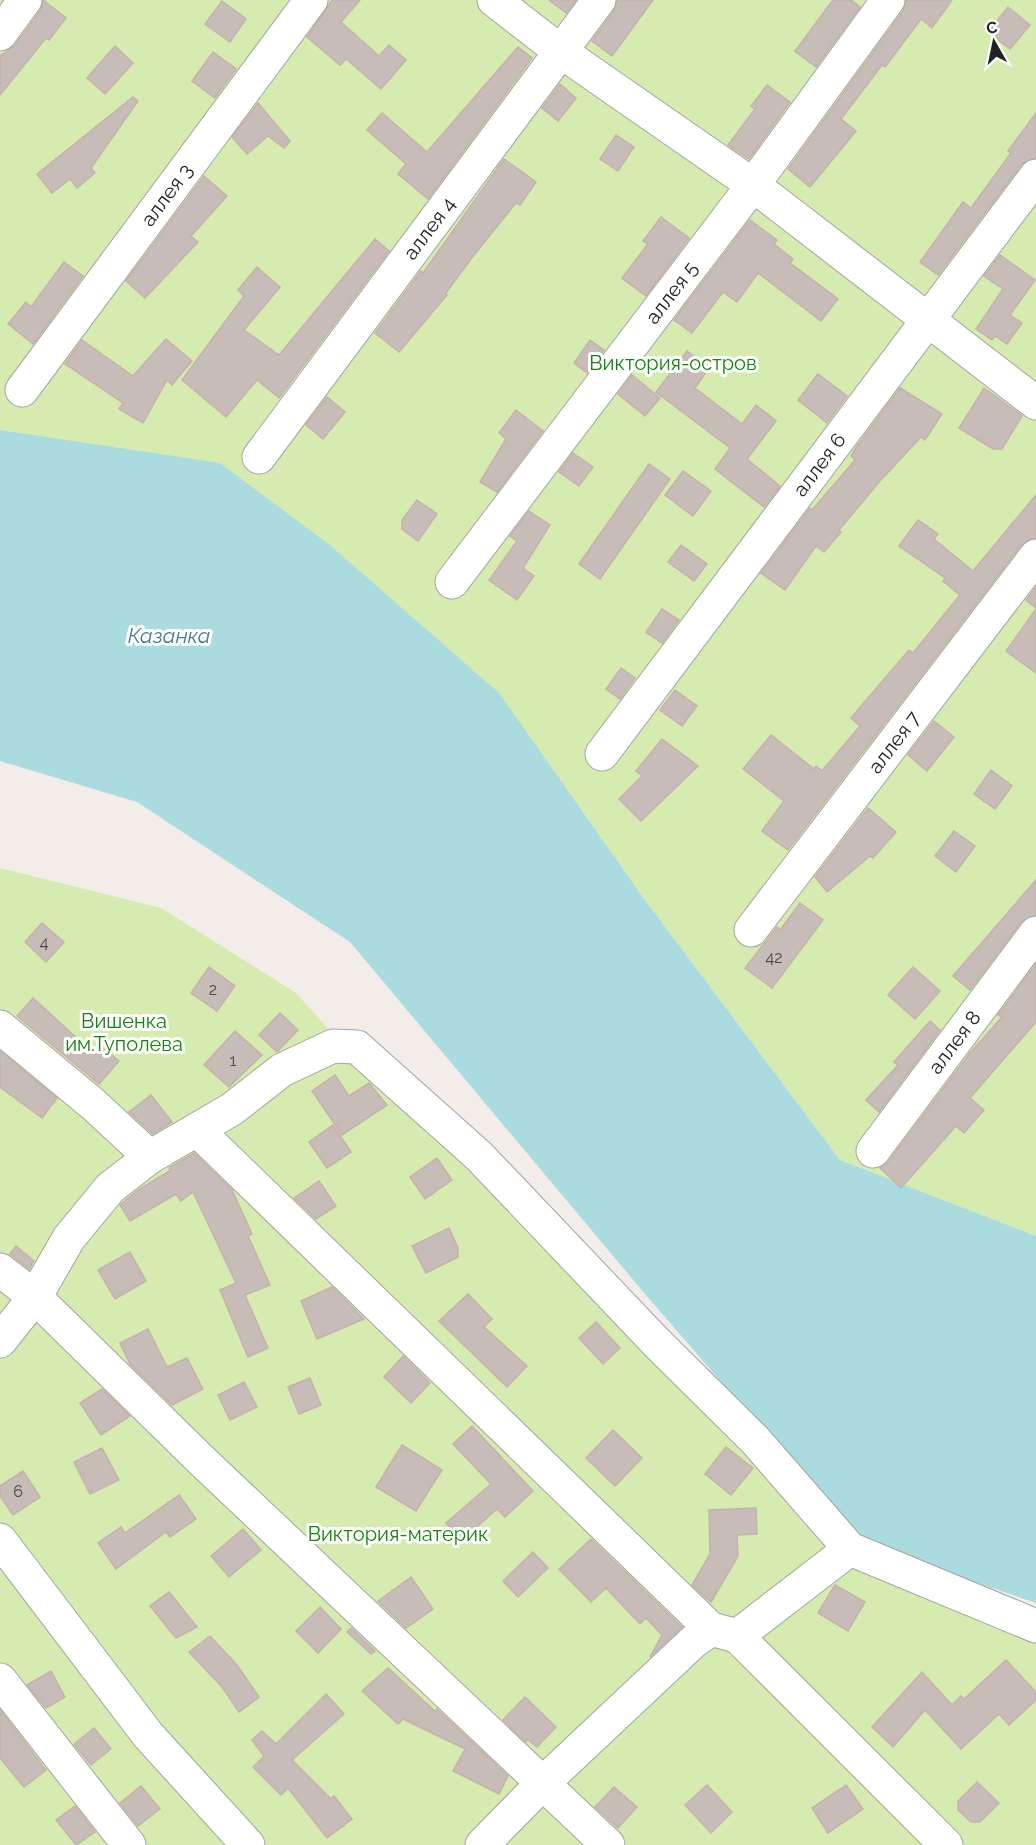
<svg xmlns="http://www.w3.org/2000/svg" width="1036" height="1845" viewBox="0 0 1036 1845" font-family="Raleway,sans-serif">
<style>
.grass{fill:#d6ebaf}
.water{fill:#a9dbdf}
.building{fill:#c7bcb8;stroke:#c4b2ab;stroke-width:1.5}
.lines{fill:none;stroke-linecap:round;stroke-linejoin:round}
.minor-casing{stroke:#a3a3a3;stroke-width:35}
.minor{stroke:#fff;stroke-width:33}
.labels{text-anchor:middle;dominant-baseline:central;stroke-width:6;stroke-linejoin:round;paint-order:stroke}
.number-label{font-size:16px;fill:#4b4848}
.street-label{font-size:20px;fill:#222;stroke:#fff}
.park-label{font-size:20px;fill:#14840b;stroke:#fff}
.water-label{font-size:21px;font-style:italic;fill:#437c9b;stroke:#fff}
</style>
<rect width="100%" height="100%" fill="#f2ede9"/>
<g class="grass">
<polygon points="0,0 1036,0 1036,1236 840,1160 642,896 500,694 74,442 0,430"/>
<polygon points="0,868 161,908 296,993 348,1051 518,1213 714,1416 1036,1640 1036,1845 0,1845"/>
</g>
<polygon class="water" points="0,430 220,463 331,546 500,694 642,896 840,1160 1036,1236 1036,1603 861,1543 645,1294 350,942 137,802 0,761"/>
<g class="building">
<polygon points="43,0 66,18 49,40 46,38 0,95 0,56 15,45 40,11"/>
<polygon points="332,0 360,0 341,22 379,56 389,45 406,60 381,89 346,59 340,65 307,37"/>
<polygon points="549,0 576,0 566,13"/>
<polygon points="617,0 653,0 612,56 592,41 614,11"/>
<polygon points="833,0 851,0 860,7 816,67 795,51"/>
<polygon points="906,0 952,0 932,28 921,19 885,67 882,65 841,119 856,131 810,187 788,169 903,11"/>
<polygon points="222,1 246,19 230,42 205,24"/>
<polygon points="1008,7 1030,25 1010,49 988,32"/>
<polygon points="115,46 133,63 105,94 87,78"/>
<polygon points="518,47 532,58 428,199 398,174 406,164 367,130 382,113 427,152"/>
<polygon points="213,52 236,69 215,98 192,81"/>
<polygon points="560,84 576,98 558,121 542,108"/>
<polygon points="767,85 790,102 749,159 728,145 755,109 751,106"/>
<polygon points="133,97 138,101 91,168 95,173 77,188 70,179 52,193 37,174"/>
<polygon points="258,103 290,141 284,148 268,136 247,154 232,137"/>
<polygon points="1036,113 1036,158 1021,165 938,275 920,262 963,202 971,208 1011,153 1008,151"/>
<polygon points="616,135 634,147 618,171 600,159"/>
<polygon points="504,159 536,182 520,205 516,203 474,255 445,294 447,295 399,352 375,333 421,271 423,273"/>
<polygon points="204,176 227,196 191,236 198,242 145,298 126,281"/>
<polygon points="661,217 689,238 646,296 622,278 648,244 643,241"/>
<polygon points="750,220 777,240 774,244 793,259 790,263 838,299 821,321 758,273 737,302 723,292 692,333 674,320"/>
<polygon points="375,239 389,251 279,398 257,380 226,417 182,380 244,296 238,290 257,267 280,287 244,330 279,355"/>
<polygon points="1000,255 1035,280 1010,315 1022,323 1007,344 995,336 992,340 976,329 1003,289 984,276"/>
<polygon points="64,262 83,276 33,344 8,324 26,302 31,307"/>
<polygon points="166,339 192,361 172,385 167,380 143,423 119,409 123,403 65,364 82,340 133,376"/>
<polygon points="590,340 604,350 587,373 574,363"/>
<polygon points="687,351 709,368 695,388 742,424 756,405 776,421 747,459 780,486 764,507 715,469 730,448 656,392"/>
<polygon points="818,374 847,396 827,423 798,400"/>
<polygon points="632,375 660,398 645,416 618,394"/>
<polygon points="900,388 942,414 925,440 921,437 880,481 839,530 841,532 824,552 816,546 785,590 761,573 810,508 812,510 855,460 851,456 857,446"/>
<polygon points="984,388 1022,416 1002,449 993,449 959,428"/>
<polygon points="327,397 345,412 323,439 306,425"/>
<polygon points="516,410 543,431 497,492 480,482 506,439 499,433"/>
<polygon points="573,453 593,467 579,486 559,472"/>
<polygon points="649,464 670,479 600,579 579,564"/>
<polygon points="683,471 711,491 693,516 665,495"/>
<polygon points="1036,495 1036,538 1021,545 788,850 762,831 784,801 743,769 771,735 814,769 816,766 822,771 860,726 851,718 909,650 913,653 960,595 943,581 945,578 899,546 918,520 938,534 934,539 973,571"/>
<polygon points="417,500 437,514 418,541 402,529 402,520"/>
<polygon points="529,511 550,525 523,568 534,576 517,600 489,580 517,541 510,536"/>
<polygon points="681,545 707,564 694,581 668,562"/>
<polygon points="1036,587 1036,608 1026,600"/>
<polygon points="662,609 679,620 662,643 646,632"/>
<polygon points="1036,609 1036,673 1006,651"/>
<polygon points="621,668 635,678 620,699 606,689"/>
<polygon points="675,690 697,706 682,726 660,710"/>
<polygon points="934,721 954,737 927,771 908,755"/>
<polygon points="662,739 698,766 641,821 619,799 642,776 636,771"/>
<polygon points="991,770 1012,786 995,809 974,794"/>
<polygon points="868,808 896,832 873,858 870,856 827,892 815,877"/>
<polygon points="954,831 975,846 956,872 935,856"/>
<polygon points="1036,880 1036,915 1021,922 970,990 953,976"/>
<polygon points="800,903 823,920 772,988 745,968 777,927 780,930"/>
<polygon points="42,923 64,942 46,962 25,942"/>
<polygon points="1036,964 1036,1022 970,1098 984,1110 964,1133 956,1126 901,1188 880,1168 888,1162 970,1053 1002,1017 998,1015"/>
<polygon points="209,967 235,986 217,1011 191,993"/>
<polygon points="913,967 940,991 915,1019 888,995"/>
<polygon points="33,998 92,1052 99,1044 119,1061 99,1084 17,1016"/>
<polygon points="280,1013 298,1030 277,1052 259,1035"/>
<polygon points="930,1021 940,1030 879,1112 866,1100 898,1065 894,1062"/>
<polygon points="235,1031 262,1055 229,1087 204,1065"/>
<polygon points="0,1051 57,1098 42,1118 0,1087"/>
<polygon points="335,1075 349,1096 369,1083 387,1105 342,1135 312,1091"/>
<polygon points="151,1095 172,1122 153,1134 129,1112"/>
<polygon points="333,1125 351,1152 327,1168 309,1142"/>
<polygon points="194,1153 232,1190 252,1234 248,1236 270,1285 245,1295 268,1348 248,1357 220,1290 236,1283 193,1192 181,1201 176,1194 130,1221 120,1205 138,1190 171,1170 169,1168"/>
<polygon points="437,1158 452,1180 425,1199 410,1177"/>
<polygon points="319,1181 336,1206 316,1219 294,1198"/>
<polygon points="449,1228 458,1248 458,1257 426,1273 412,1246"/>
<polygon points="16,1246 34,1261 29,1269 10,1254"/>
<polygon points="130,1252 146,1281 115,1299 98,1270"/>
<polygon points="332,1287 364,1319 317,1339 301,1301"/>
<polygon points="468,1294 492,1319 484,1327 527,1366 507,1387 439,1321"/>
<polygon points="596,1322 620,1348 603,1364 579,1338"/>
<polygon points="148,1329 167,1367 187,1358 203,1389 172,1405 130,1364 120,1343"/>
<polygon points="403,1356 430,1383 411,1403 384,1377"/>
<polygon points="310,1378 321,1405 299,1414 288,1387"/>
<polygon points="244,1382 257,1407 230,1420 218,1395"/>
<polygon points="102,1389 130,1416 101,1435 80,1403"/>
<polygon points="472,1426 533,1491 505,1517 497,1509 461,1541 446,1523 491,1484 453,1444"/>
<polygon points="613,1430 642,1458 615,1486 586,1458"/>
<polygon points="402,1445 442,1470 416,1511 376,1487"/>
<polygon points="726,1447 753,1468 731,1495 705,1474"/>
<polygon points="102,1448 119,1480 90,1494 74,1462"/>
<polygon points="23,1471 40,1497 13,1515 0,1496 0,1486"/>
<polygon points="179,1495 196,1519 170,1537 166,1532 116,1569 98,1543 121,1527 125,1533"/>
<polygon points="756,1508 757,1534 737,1535 738,1556 711,1602 692,1585 710,1554 709,1510"/>
<polygon points="243,1529 261,1550 229,1577 211,1556"/>
<polygon points="591,1539 682,1627 650,1657 662,1635 646,1618 640,1624 606,1588 591,1602 559,1569"/>
<polygon points="533,1552 548,1568 518,1597 503,1581"/>
<polygon points="411,1577 433,1609 406,1628 378,1601"/>
<polygon points="835,1585 865,1602 848,1631 818,1613"/>
<polygon points="169,1592 197,1627 176,1638 150,1606"/>
<polygon points="320,1607 341,1629 318,1653 296,1631"/>
<polygon points="351,1628 375,1651 371,1654 347,1632"/>
<polygon points="210,1636 237,1665 259,1697 239,1712 222,1687 189,1652"/>
<polygon points="1006,1660 1036,1692 1036,1700 1009,1725 999,1714 961,1749 925,1710 893,1747 872,1727 922,1672 952,1705 961,1696 964,1699"/>
<polygon points="388,1668 436,1712 437,1709 508,1776 499,1794 453,1771 465,1749 403,1719 398,1724 362,1691"/>
<polygon points="51,1671 65,1697 46,1708 27,1685"/>
<polygon points="326,1694 344,1714 292,1760 331,1799 334,1796 352,1819 327,1838 288,1788 281,1795 253,1767 264,1756 252,1740 262,1731 276,1744"/>
<polygon points="525,1697 556,1727 537,1747 527,1739 526,1742 503,1720"/>
<polygon points="0,1710 46,1770 24,1787 0,1758"/>
<polygon points="94,1728 111,1749 91,1765 74,1744"/>
<polygon points="977,1782 999,1803 980,1822 971,1822 958,1810 958,1801"/>
<polygon points="707,1785 732,1812 711,1833 685,1805"/>
<polygon points="846,1785 863,1809 828,1833 812,1808"/>
<polygon points="141,1786 160,1809 138,1826 120,1803"/>
<polygon points="614,1787 637,1807 618,1828 595,1807"/>
<polygon points="75,1806 95,1832 76,1845 56,1820"/>
</g>
<g class="lines">
<defs>
<g id="minor">
<polyline points="494,0 560,51 753,185 1036,403"/>
<polyline points="0,34 25,0"/>
<path id="s1" d="M22 390 311 0"/>
<path id="s2" d="M259 457 599 0"/>
<path id="s3" d="M452 582 753 185 888 0"/>
<path id="s4" d="M602 754 1036 176"/>
<path id="s5" d="M751 930 1036 556"/>
<polyline points="0,1027 94,1105 150,1157"/>
<polyline points="197,1130 711,1629"/>
<path id="s6" d="M873 1151 1036 933"/>
<polyline points="0,1270 35,1297 199,1458 608,1845"/>
<polyline points="0,1341 35,1297 69,1238 110,1188 150,1157 232,1109 282,1070 333,1046 357,1047 479,1156 656,1342 755,1440 850,1549 1036,1626"/>
<polyline points="0,1540 148,1735 248,1845"/>
<polyline points="737,1636 946,1845"/>
<polyline points="0,1680 129,1845"/>
<polyline points="482,1845 543,1783 693,1642 711,1629 737,1636 850,1549"/>
</g>
</defs>
<use href="#minor" class="minor-casing"/>
<use href="#minor" class="minor"/>
</g>
<g class="labels">
<g class="number-label">
<text x="44" y="942">4</text>
<text x="774" y="957">42</text>
<text x="213" y="989">2</text>
<text x="233" y="1060">1</text>
<text x="18" y="1491">6</text>
</g>
<g class="street-label">
<text stroke="none"><textPath href="#s1" startOffset="243">аллея 3</textPath></text>
<text stroke="none"><textPath href="#s2" startOffset="285">аллея 4</textPath></text>
<text stroke="none"><textPath href="#s3" startOffset="363">аллея 5</textPath></text>
<text stroke="none"><textPath href="#s4" startOffset="362">аллея 6</textPath></text>
<text stroke="none"><textPath href="#s5" startOffset="236">аллея 7</textPath></text>
<text stroke="none"><textPath href="#s6" startOffset="136">аллея 8</textPath></text>
</g>
<g class="park-label">
<text x="673" y="363">Виктория-остров</text>
<text x="124" y="1021">Вишенка<tspan x="124" dy="23">им.Туполева</tspan></text>
<text x="398" y="1534">Виктория-материк</text>
</g>
<g class="water-label">
<text x="169" y="635">Казанка</text>
</g>
</g>
<g transform="translate(994 42) rotate(351)" stroke="#ffffff" stroke-width="4.5" paint-order="stroke">
<path d="M0-4.5L10 22L0 15L-10 22Z" fill="#222222"/>
<text y="-9" font-size="16" font-weight="bold" text-anchor="middle" fill="#222222">С</text>
</g>
</svg>
